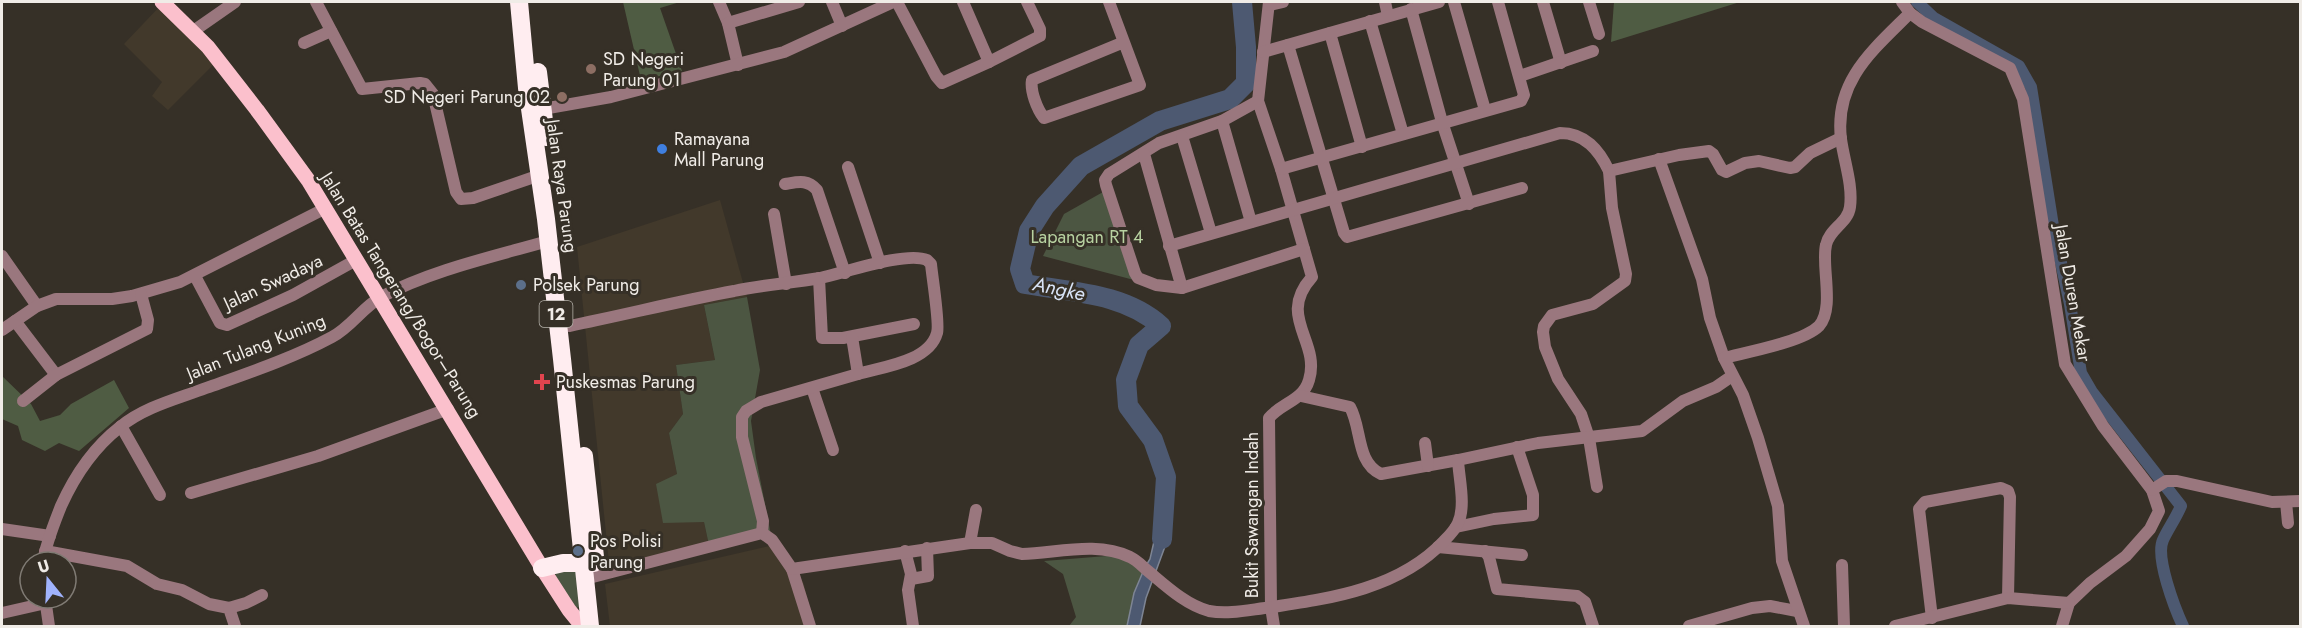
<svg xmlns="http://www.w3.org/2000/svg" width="2302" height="628" viewBox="0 0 2302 628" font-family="Jost,sans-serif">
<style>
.built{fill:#42392b}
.green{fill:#4c5642}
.forest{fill:#4f5c43}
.water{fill:#4d5971;stroke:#7e8594;stroke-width:1.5}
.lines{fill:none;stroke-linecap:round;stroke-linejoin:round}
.canal{stroke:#4d5971;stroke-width:12}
.river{stroke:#4d5971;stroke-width:20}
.street{stroke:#9a777e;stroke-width:12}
.primary{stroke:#fbc0cc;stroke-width:15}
.highway{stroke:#ffedf0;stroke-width:18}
.education-dot{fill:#8d6e63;stroke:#363027;stroke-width:2}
.shop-dot{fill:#3f7fe0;stroke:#363027;stroke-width:2}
.service-dot{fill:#5c6f8a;stroke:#363027;stroke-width:2}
.health-dot{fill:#e0444e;stroke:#363027;stroke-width:2}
.labels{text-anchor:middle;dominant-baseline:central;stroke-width:6;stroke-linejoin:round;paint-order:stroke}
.shield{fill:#363027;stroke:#b8b4ad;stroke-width:1.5}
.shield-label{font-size:16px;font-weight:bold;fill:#f0ece7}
.poi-label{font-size:18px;fill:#f0ece7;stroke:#363027;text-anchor:start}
.street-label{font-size:18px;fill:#f0ece7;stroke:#363027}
.park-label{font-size:18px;fill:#b8d2a1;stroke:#363027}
.water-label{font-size:20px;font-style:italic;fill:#d9e4f7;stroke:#363027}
</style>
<rect width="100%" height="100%" fill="#363027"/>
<g class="built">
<polygon points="163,3 216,62 168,110 152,96 162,82 124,44"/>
<polygon points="720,200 747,297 704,305 715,360 676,365 683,414 669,433 677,474 704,522 710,550 610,573 577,247"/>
<polygon points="774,545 789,558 804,584 813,626 610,626 605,584"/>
</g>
<g class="green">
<polygon points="1103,192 1134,280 1043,256 1064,214"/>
<polygon points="747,297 760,370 751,421 756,458 771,535 710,550 704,522 663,523 656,484 677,474 669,433 683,414 676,365 715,360 704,305"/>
<polygon points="1119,555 1145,567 1134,593 1127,626 1069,626 1076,617 1063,574 1044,561"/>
<polygon points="575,568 582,607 574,608 555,577 558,569"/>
</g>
<g class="forest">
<polygon points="623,2 680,2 660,8 682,71 641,80"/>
<polygon points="1614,2 1740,2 1611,42"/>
<polygon points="2,376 31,404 40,421 60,415 71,404 114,380 129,408 79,451 59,443 45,451 22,440 18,426 2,419"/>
</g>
<polygon class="water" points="1161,511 1168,513 1167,541 1146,598 1140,626 1127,626 1134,593 1145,567 1150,559"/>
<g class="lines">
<path class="canal" d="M1917 2 1934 18 2019 66 2031 87 2053 226 2070 304 2081 373 2092 392 2181 506C2176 518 2168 529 2163 540 2155 557 2175 609 2183 626"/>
<path class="river" d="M1162 539 1166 477 1153 440 1128 406 1126 380 1139 345 1161 326C1125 293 1071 292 1025 284L1020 269 1029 231 1045 206 1081 166 1160 121 1230 99 1246 83V47L1242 2"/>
<g class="street">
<polyline points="316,2 362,89 420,83 425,84 433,94 456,192 461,199 473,198 540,175"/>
<polyline points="719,2 728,23 738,65"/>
<polyline points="832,2 842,26"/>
<polyline points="897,2 936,76 942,83 989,62 1040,36 1040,29 1027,2"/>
<polyline points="963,2 989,62"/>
<path d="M1109 2 1140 85 1044 118C1037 109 1030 91 1032 80L1124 42"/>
<path d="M1269 2 1258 101 1281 169 1312 277C1276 317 1321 341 1309 380 1303 401 1281 403 1269 418L1271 607 1274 626"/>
<polyline points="1385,2 1388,16"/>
<polyline points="1454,2 1485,110"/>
<polyline points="1543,2 1561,63"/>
<polyline points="1589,2 1599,34"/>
<polyline points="1902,2 1910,13 1922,22 2010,68 2023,99 2065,364 2103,426 2152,490 2159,511 2150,529 2126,556 2090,583 2069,603 2062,626"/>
<polyline points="1270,5 1283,2"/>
<polyline points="1411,9 1442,122 1469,204"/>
<polyline points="1370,21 1403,134"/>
<polyline points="728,23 799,2"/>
<polyline points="192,32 235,2"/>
<polyline points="1330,33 1362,147"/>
<polyline points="304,43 331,31"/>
<polyline points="1288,45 1344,233 1347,237 1522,188"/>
<polyline points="1263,52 1439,2"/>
<polyline points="1520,76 1593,51"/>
<polyline points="1258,101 1222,121 1159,143 1109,174 1105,180 1106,185 1135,273 1138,278 1156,285 1182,288 1304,249"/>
<polyline points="537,110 611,97 784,52 893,2"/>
<polyline points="1222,121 1251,222"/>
<polyline points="1182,136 1211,233"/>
<polyline points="1144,154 1182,288"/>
<polyline points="1659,159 1702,279 1710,318 1724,358"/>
<polyline points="848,167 880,263"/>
<polyline points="1281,169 1521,101 1524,95 1498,2"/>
<path d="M785 184C798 182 807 179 817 190L845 273"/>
<polyline points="774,214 786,284"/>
<path d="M1169 246 1560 133C1585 133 1599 150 1609 171L1679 155 1709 151 1713 154 1722 170 1726 172 1745 163 1759 161 1790 168 1795 167 1810 153 1841 138"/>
<polyline points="2,256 37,306"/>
<polyline points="195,276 220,323 227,325 293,295 356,260"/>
<polyline points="819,278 822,338 843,338 914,324"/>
<polyline points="15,321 56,375"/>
<path d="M569 326C624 315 679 301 734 291 762 285 791 283 820 278 844 273 906 251 927 260L931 264C932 276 940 324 937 333 929 362 882 367 858 374L852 337"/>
<polyline points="2,330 37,306 56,299 112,299 132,296 180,282 326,208"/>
<polyline points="812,388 833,450"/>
<path d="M1301 396 1350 407C1362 428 1356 463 1381 474L1458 460"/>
<polyline points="23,401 56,375 147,329 148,320 141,294"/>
<polyline points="121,426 160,495"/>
<polyline points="1425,443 1428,466"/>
<polyline points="1597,487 1589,438 1581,414 1558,379 1545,347 1543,332 1544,326 1552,315 1593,304 1625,281 1626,274 1612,208 1609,171"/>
<polyline points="2152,490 2166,481 2177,481 2272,502 2300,501"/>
<polyline points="191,493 318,456 448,409"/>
<polyline points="2286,502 2288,523"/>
<polyline points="1456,527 1494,519 1533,515 1533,495 1517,447"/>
<polyline points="2,529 50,536"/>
<polyline points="762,533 763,521 742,437 742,417 746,411 761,402 858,374"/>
<polyline points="970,543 976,510"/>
<polyline points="1438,547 1522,555"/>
<polyline points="45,551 127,566 157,584 182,590 209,604 229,608 235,626"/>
<polyline points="905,551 911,574 908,590 913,626"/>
<polyline points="1485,551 1489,557 1497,589 1577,596 1585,602 1593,626"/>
<path d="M43 562C46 543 54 524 61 506 75 475 93 448 120 427 144 407 177 399 206 388 248 373 293 358 332 337 351 327 362 308 381 297 432 270 492 257 548 241"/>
<polyline points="1842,565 1844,626"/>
<polyline points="792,569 810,626"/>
<path d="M585 579 762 533 772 540 792 569 970 543H992L1010 551 1022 554C1057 553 1097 541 1130 557 1137 560 1143 567 1148 571 1166 586 1186 605 1209 611 1230 615 1252 609 1273 607 1333 598 1400 588 1444 541 1449 536 1455 530 1458 523 1466 506 1459 479 1458 460L1538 443 1642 431 1683 401 1716 387 1732 376"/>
<polyline points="911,579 928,576 927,548"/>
<polyline points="45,598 49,626"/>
<polyline points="229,608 246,603 262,595"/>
<polyline points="2,613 46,603"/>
<polyline points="1932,618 1919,509 1925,502 2001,488 2008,491 2010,497 2008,598"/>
<polyline points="1689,626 1752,608 1770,606 1797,611"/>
<path d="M1804 626 1782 561 1778 506 1758 438 1743 395 1724 358C1747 352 1803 342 1819 326 1835 308 1821 266 1826 245 1829 229 1848 223 1850 207 1853 185 1844 161 1841 139 1834 81 1873 50 1910 13"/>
<polyline points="1895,626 2008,598 2069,603"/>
</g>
<polyline class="primary" points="162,2 208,47 257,110 308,180 542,568 569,610 582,626"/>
<g class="highway">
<polyline points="519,2 527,88 546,219 562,359 590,626"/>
<polyline points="538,72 546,137"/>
<polyline points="584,456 595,557"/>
<polyline points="542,568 563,563 594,563"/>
</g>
</g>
<g class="education-dot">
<circle cx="591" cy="69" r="6"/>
<circle cx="562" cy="97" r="6"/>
</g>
<circle class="shop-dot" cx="662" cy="149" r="6"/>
<g class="service-dot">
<circle cx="521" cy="285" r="6"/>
<circle cx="578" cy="551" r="6"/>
</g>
<path class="health-dot" d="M539 373h6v6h6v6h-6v6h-6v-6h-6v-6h6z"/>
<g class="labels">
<rect class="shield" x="539.5" y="301" width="33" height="26" rx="4.5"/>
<g class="shield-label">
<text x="556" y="314">12</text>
</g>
<g class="poi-label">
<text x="603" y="59">SD Negeri<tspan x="603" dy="21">Parung 01</tspan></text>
<text x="550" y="97" text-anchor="end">SD Negeri Parung 02</text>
<text x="674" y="139">Ramayana<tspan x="674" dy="21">Mall Parung</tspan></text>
<text x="533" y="285">Polsek Parung</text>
<text x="556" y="382">Puskesmas Parung</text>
<text x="590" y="541">Pos Polisi<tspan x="590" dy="21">Parung</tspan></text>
</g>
<g class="street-label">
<text transform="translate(562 186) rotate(82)">Jalan Raya Parung</text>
<text transform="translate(273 282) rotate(-25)">Jalan Swadaya</text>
<text transform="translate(2073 293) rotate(80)">Jalan Duren Mekar</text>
<text transform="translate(401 295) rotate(58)">Jalan Batas Tangerang/Bogor–Parung</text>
<text transform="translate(256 347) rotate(-22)">Jalan Tulang Kuning</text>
<text transform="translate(1252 515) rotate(-90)">Bukit Sawangan Indah</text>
</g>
<g class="park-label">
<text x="1087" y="237">Lapangan RT 4</text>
</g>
<g class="water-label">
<text transform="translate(1059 289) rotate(12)">Angke</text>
</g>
</g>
<rect width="2302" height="628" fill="none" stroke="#f0ece7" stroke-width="6"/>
<g transform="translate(48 580) rotate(342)"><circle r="28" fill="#363027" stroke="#807b74" stroke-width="1.5"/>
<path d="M0-4.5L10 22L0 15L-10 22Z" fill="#a0b3fd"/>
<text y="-9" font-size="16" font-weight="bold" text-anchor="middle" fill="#f0ece7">U</text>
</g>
</svg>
